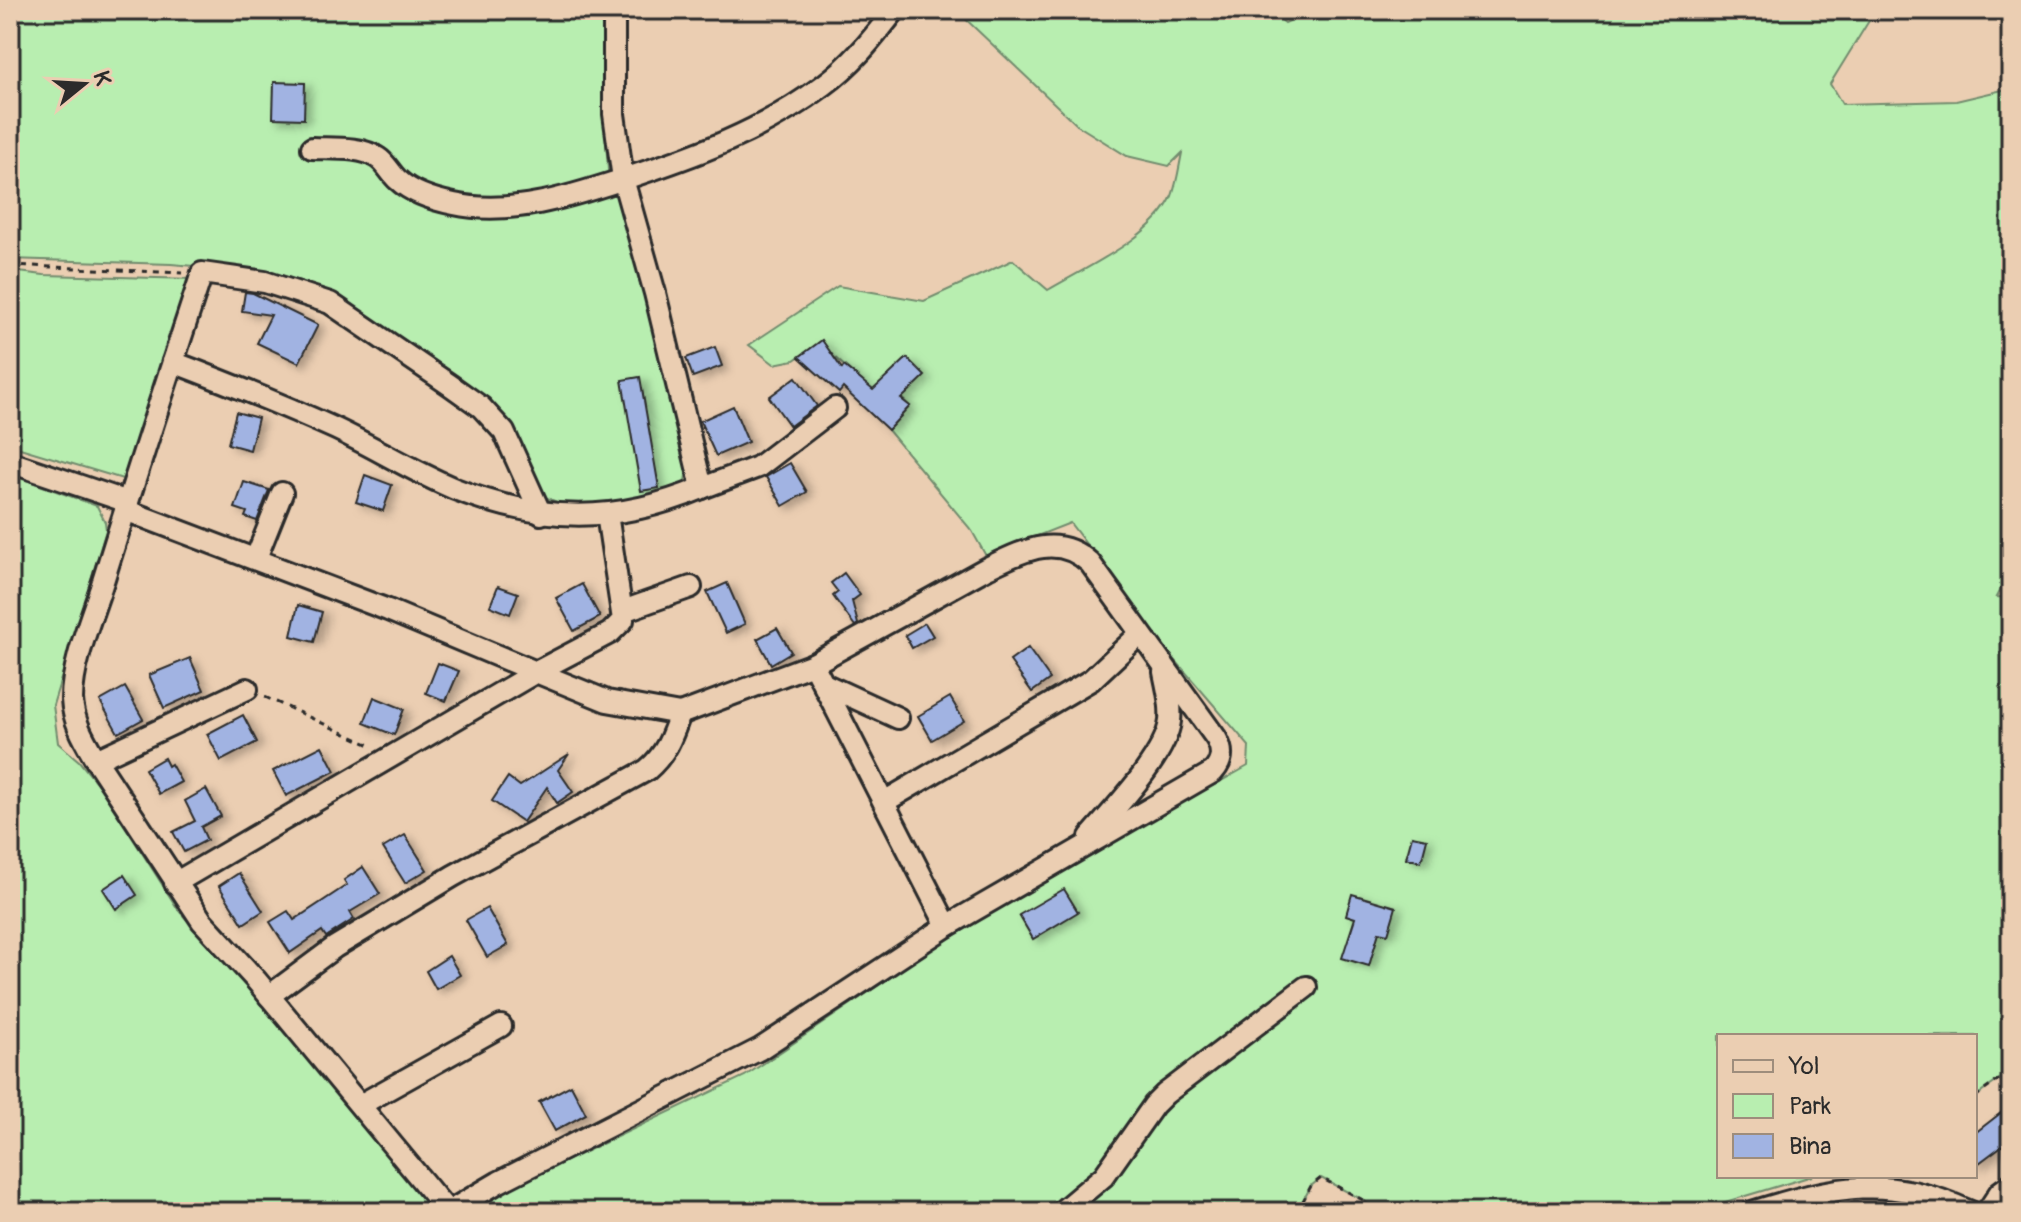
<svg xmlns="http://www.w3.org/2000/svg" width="2021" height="1222" viewBox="0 0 2021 1222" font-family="Pangolin,sans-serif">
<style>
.green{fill:#b8eeb0;stroke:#728c6e;stroke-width:2}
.building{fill:#a1b3e2;stroke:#2b2b2b;stroke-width:2;filter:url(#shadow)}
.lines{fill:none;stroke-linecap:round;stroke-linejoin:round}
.minor-casing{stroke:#2b2b2b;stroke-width:26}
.path{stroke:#2b2b2b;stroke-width:3;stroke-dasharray:6 6;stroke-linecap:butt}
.minor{stroke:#ebceb2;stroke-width:20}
</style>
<defs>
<filter id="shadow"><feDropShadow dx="6" dy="3.5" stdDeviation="4" flood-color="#0004"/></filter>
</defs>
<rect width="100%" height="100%" fill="#ebceb2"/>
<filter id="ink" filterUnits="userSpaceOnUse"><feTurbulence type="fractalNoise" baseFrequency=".0125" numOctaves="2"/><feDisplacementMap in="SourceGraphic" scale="16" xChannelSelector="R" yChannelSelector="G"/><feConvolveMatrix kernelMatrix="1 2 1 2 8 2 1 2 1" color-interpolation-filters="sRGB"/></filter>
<g filter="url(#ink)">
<g class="green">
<polygon points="10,10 603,10 604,112 608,170 632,241 687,470 684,487 629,503 566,506 545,497 533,481 506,420 354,310 312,286 273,273 171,264 10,259"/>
<path d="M956 10H1269L1285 23 1313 10H1936V17L1875 11 1830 84 1842 104 1956 101 2011 88V570L1997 597 2011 598V1071L1975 1097V1036H1719V1176H1812L1692 1212H1374L1365 1201 1321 1178 1311 1186 1297 1212H470L478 1204 526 1180 745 1076 935 947 1088 856 1248 766 1249 746 1170 654 1070 523 986 556 972 531 888 430 910 406 896 393 886 402 832 355 822 341 794 360 774 364 749 345 838 286 924 301 1013 260 1048 290C1085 268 1154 237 1172 196 1177 183 1179 167 1182 153L1169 166 1127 156 1077 125Z"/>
<polygon points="10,271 44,275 193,279 126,480 10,445"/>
<polygon points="10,474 97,506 105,522 106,530 53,705 58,743 79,761 100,787 179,911 351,1105 416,1188 431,1212 10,1212"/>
</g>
<g class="building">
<polygon points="274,82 305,83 304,119 273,118"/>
<polygon points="245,292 253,293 318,325 299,363 257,343 271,315 242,311"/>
<polygon points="822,340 842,369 844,366 873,390 907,358 925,376 901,399 910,406 888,430 843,388 839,393 799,357"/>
<polygon points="715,347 722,366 693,377 686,358"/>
<polygon points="640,377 659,488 641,491 622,380"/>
<polygon points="796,377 817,406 790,426 769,397"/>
<polygon points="733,406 748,442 716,456 700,421"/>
<polygon points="236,412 258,418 250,450 228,444"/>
<polygon points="790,463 807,492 783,506 766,477"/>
<polygon points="365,475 392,485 383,511 356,502"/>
<polygon points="244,482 269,490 257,521 245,517 247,512 235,508"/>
<polygon points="844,573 860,595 852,601 858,624 855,626 833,596 838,592 831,583"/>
<polygon points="727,583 745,624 726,633 707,592"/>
<polygon points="582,584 600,617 574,631 556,598"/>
<polygon points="498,586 518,593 510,614 490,606"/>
<polygon points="298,605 322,612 314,642 291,636"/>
<polygon points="925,623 933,636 912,648 905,635"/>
<polygon points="777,628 791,652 771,664 757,639"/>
<polygon points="1028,648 1050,679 1032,692 1010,661"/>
<polygon points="190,658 204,690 164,708 149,675"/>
<polygon points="438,663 459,671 446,701 426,693"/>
<polygon points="125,687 143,719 118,733 100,701"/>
<polygon points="374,697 404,709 394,735 364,723"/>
<polygon points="950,697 964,721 932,740 918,716"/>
<polygon points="243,715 257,742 221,761 207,734"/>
<polygon points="322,746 335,771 286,796 273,771"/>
<polygon points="569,754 558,770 573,792 557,803 547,787 523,822 492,801 508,777 520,786"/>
<polygon points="164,758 168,766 171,764 181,782 159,794 145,769"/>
<polygon points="206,789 221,816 201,827 207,840 184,852 173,832 195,821 185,801"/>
<polygon points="405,835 427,870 405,883 383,848"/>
<polygon points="1412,836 1427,839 1421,862 1406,858"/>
<polygon points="363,867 380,894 350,912 354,919 326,937 322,931 290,953 270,922 288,911 294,920 347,885 344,880"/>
<polygon points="239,873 263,911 243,924 219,886"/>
<polygon points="124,875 137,895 116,909 103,889"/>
<polygon points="1064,889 1078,912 1033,939 1019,915"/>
<polygon points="1352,894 1396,907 1388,934 1379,932 1369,966 1342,958 1355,918 1346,915"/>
<polygon points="487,908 508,945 487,957 466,920"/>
<polygon points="449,956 460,975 436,989 426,971"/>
<polygon points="571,1085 586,1114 555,1131 539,1102"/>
<polygon points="2011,1105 2011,1139 1975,1166 1975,1133"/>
</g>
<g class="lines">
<defs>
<g id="minor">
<path d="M312 148C331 149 361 146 378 158 386 163 391 174 398 180 413 194 434 200 454 204 509 216 569 197 621 180 694 156 762 132 824 85 853 64 873 38 895 10"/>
<path d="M173 362C228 383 283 405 336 429 376 448 414 472 455 489 541 523 617 524 702 488L655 293 623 179 614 114V10"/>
<polyline points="10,462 128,502"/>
<polyline points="702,488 758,467 835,408"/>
<polyline points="125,510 388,610 536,672"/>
<polyline points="256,558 282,493"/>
<polyline points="623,611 691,587"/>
<polyline points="813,664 947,926"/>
<polyline points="824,684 898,718"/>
<polyline points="247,689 96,760 202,921 256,980 448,1212"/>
<path d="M96 760C85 741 73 722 72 699 72 661 94 612 105 575 136 474 169 374 202 273L265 282 330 303 450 385 481 407 504 432 541 514"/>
<polyline points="884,802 1091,680 1140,634"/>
<path d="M1090 837C1113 810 1166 756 1170 721 1172 704 1167 688 1164 672"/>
<polyline points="175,883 536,672"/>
<path d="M269 996 335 947 453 876 647 770C666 754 672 737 680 714L607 701 536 672 610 633 623 620 607 514"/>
<polyline points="360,1105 501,1026"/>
<path d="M448 1212 499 1182 760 1049 947 926 1213 772C1223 761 1223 750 1216 738L1090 563C1057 532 1023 551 987 568L813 664 680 714"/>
<polyline points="1061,1212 1104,1176 1154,1105 1165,1094 1306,987"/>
<path d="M1752 1212C1837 1186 1885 1173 1971 1212"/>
<polyline points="1906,1212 1926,1196"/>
<polyline points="1987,1212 2000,1192 2011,1184"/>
</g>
</defs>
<use href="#minor" class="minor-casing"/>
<g class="path">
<polyline points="10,265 182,273"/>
<polyline points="265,697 370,745"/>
<polyline points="1975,1097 2011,1071"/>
<polyline points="1297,1212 1311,1186 1321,1178 1365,1201 1374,1212"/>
</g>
<use href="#minor" class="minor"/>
</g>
</g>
<rect width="2021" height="1222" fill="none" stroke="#ebceb2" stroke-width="40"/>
<rect x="20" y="20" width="1981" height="1182" fill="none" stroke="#2b2b2b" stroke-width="3" filter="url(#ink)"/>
<rect x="1717" y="1034" width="260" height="144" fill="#ebceb2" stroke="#9e8d7c" stroke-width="2"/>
<rect x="1733" y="1060" width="40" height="12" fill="#ebceb2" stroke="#9e8d7c" stroke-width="2"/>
<text x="1789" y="1074" font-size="24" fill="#2b2b2b">Yol</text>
<rect x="1733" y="1094" width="40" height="24" fill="#b8eeb0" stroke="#9e8d7c" stroke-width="2"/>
<text x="1789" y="1114" font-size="24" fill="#2b2b2b">Park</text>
<rect x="1733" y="1134" width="40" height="24" fill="#a1b3e2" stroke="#9e8d7c" stroke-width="2"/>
<text x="1789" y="1154" font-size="24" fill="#2b2b2b">Bina</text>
<g transform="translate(84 84) rotate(72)" stroke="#ebceb2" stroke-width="6" paint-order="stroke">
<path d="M0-6L14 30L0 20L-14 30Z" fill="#2b2b2b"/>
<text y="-12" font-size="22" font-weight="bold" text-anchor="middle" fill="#2b2b2b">K</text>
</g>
</svg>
